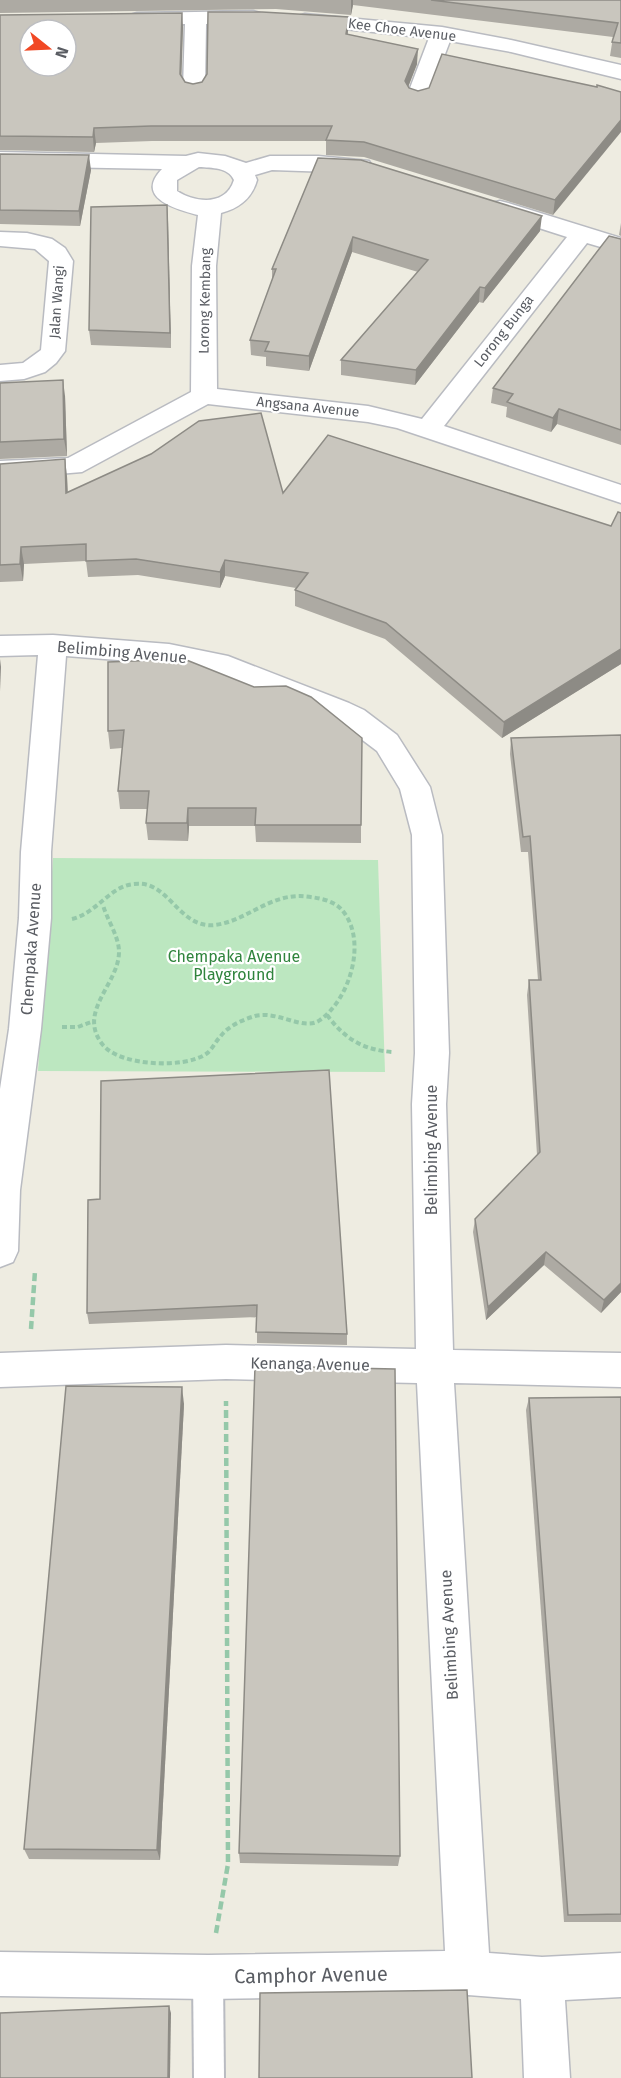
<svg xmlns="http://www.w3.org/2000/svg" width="621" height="2078" viewBox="0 0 621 2078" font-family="'Fira Sans',sans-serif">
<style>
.green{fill:#bce7c0}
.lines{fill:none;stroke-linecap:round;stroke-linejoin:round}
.lane-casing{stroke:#b9bbc1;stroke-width:4}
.street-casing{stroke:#b9bbc1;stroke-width:3}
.path-far1{stroke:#95c8a9;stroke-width:4;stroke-dasharray:5 3;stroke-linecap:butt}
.path{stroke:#95c8a9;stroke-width:4.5;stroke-dasharray:8 4;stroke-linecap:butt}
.lane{fill:#fff;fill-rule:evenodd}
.street{fill:#fff;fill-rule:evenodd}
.wall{fill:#adaaa3}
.shaded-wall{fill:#8d8b85}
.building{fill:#c9c6be;stroke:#8d8b85;stroke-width:1.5;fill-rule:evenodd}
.labels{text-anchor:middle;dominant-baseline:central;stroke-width:4.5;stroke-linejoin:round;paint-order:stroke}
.far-street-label{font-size:14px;fill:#5a5d63;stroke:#fff}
.street-label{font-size:16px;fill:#5a5d63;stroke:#fff}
.park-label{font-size:16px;fill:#30843d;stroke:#fff}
.near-street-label{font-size:20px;fill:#5a5d63;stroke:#fff}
</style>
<rect width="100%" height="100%" fill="#eeece1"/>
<polygon class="green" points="53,858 378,860 385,1072 38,1071"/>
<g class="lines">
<defs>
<polygon id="lane" points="208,1962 219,1966 223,1977 224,2078 194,2078 193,1977 197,1966"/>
<g id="street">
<polygon points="253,11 260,13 264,17 260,21 206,24 205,89 202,94 194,96 186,94 183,89 185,24 137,25 130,23 126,19 130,15 137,13"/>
<polygon points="305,14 442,27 511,40 621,65 621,79 511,52 450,41 429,96 426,101 418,103 410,101 407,96 429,38 298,24 294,20 298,16"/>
<path d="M0 152 186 156 198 153 225 156 246 163 270 156H318L369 161 372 166 369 171 361 173 272 170 255 175 257 180C252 198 240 208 221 213L216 266 217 389 368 406 422 419 567 237 492 213 488 208 492 203 500 201 508 203 621 238V253L587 243 444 426 621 485V503L397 428 368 422 208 404 82 472 0 479V461L68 458 191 392 192 266 198 215C176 209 134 198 162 169L0 166ZM199 167C212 168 228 167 234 180 226 206 196 203 177 191V180Z"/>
<polygon points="0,232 27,233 52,239 65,248 73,261 65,351 56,363 45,372 24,379 0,381 0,365 23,363 41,350 49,261 35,249 0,246"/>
<polygon points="53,635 169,644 228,656 349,703 364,710 397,735 430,787 442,835 449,1053 446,1104 453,1350 621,1353 621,1387 454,1383 489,1953 542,1957 621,1953 621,1997 565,2000 570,2078 524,2078 521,1999 468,1995 208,1999 0,1996 0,1952 208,1955 445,1951 417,1383 226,1379 0,1387 0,1353 226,1345 416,1349 412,1104 415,1053 412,835 400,789 377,751 344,726 223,675 169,664 66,656 51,852 51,918 41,1029 20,1190 18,1251 13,1262 0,1267 0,1089 9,1029 19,918 21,852 38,655 0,656 0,636"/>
</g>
</defs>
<use href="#lane" class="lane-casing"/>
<use href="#street" class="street-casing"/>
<g class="path-far1">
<path d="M72 919C97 913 110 886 134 884 169 879 178 929 215 925 246 921 267 896 300 896 313 897 333 899 342 910 368 940 350 999 320 1020 304 1032 278 1010 255 1016 242 1020 228 1026 220 1037 215 1042 212 1050 206 1054 184 1069 120 1066 103 1045 76 1012 119 984 119 952 119 936 107 920 103 905"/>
<path d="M327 1015C345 1039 363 1050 393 1052"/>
<polyline points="62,1027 78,1027 94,1021"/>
</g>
<g class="path">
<polyline points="31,1329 35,1271"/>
<polyline points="216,1933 228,1864 226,1401"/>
</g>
<use href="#lane" class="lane"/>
<use href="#street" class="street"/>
</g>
<g class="wall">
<polygon points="0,0 621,0 621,58 610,56 613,37 353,5 351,15 276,9 0,13"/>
<polygon points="0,15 183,27 181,76 185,82 193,84 202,82 348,31 348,34 417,64 408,87 409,88 418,91 597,87 553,215 364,157 326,155 326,141 152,141 96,143 94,152 0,150"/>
<polygon points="0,154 91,170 80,226 0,224"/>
<polygon points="318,158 540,231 483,303 479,302 415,385 341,375 341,360 418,272 352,252 309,371 266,366 266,357 251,355 250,340 272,280 272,269"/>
<polygon points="167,205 171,348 91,345 89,330"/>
<polygon points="621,223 621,236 619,235"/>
<polygon points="621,239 621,445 557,424 551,432 506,417 507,407 491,403 493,388"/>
<polygon points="0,383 65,396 67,456 0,459"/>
<polygon points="0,464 67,476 68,493 283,493 611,526 621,513 621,664 502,738 385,639 295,606 295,590 296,588 225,576 220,588 138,575 88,577 86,561 24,564 23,581 0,582"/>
<polygon points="108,662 361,825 361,843 256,842 255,826 189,826 188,841 148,840 146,823 148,809 120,809 118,791 122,748 110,749 108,731"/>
<polygon points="621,735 621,1292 601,1313 544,1265 486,1320 473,1232 475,1219 537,1155 527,995 529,980 538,980 528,852 521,852 510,754 511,738"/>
<polygon points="88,1200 347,1334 347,1345 257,1343 257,1317 89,1324 87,1313"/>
<polygon points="621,1397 621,1922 564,1922 526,1410 529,1398"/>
<polygon points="184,1404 160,1860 29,1859 24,1849"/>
<polygon points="239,1853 400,1856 398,1866 240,1863"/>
</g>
<g class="shaded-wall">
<polygon points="351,0 353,0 353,5 351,15"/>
<polygon points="182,13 183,27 181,89 180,74"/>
<polygon points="349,17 348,31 345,48 346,34"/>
<polygon points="418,49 417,64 405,95 405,81"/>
<polygon points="621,120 621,132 553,215 555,200"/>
<polygon points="94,128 96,143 94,152 93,137"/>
<polygon points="89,155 91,170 80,226 79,211"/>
<polygon points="167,205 168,220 171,348 170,333"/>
<polygon points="542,216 540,231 483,303 485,288"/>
<polygon points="353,237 352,252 309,371 309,356"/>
<polygon points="480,287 479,302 415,385 416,370"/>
<polygon points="63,380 65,396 67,456 64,439"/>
<polygon points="559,409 557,424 551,432 553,418"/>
<polygon points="65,459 67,476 68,510 66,493"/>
<polygon points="21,547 24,564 23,581 20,564"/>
<polygon points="225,560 225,576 220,588 220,572"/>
<polygon points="621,649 621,664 502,738 504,722"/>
<polygon points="0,659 1,667 0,691"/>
<polygon points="188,808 189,826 188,841 187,823"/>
<polygon points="546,1252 544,1265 486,1320 488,1307"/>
<polygon points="621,1283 621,1292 601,1313 604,1300"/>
<polygon points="182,1387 184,1404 160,1860 157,1850"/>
<polygon points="169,2006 171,2013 170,2078 168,2078"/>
</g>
<g class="building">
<polygon points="431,0 621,0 621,43 612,42 618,23"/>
<path d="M208 12H262L349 17 346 34 418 49 405 81 409 88 418 91 429 88 442 54 597 87V85L621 92V120L555 200 364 142 326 140 332 126H151L94 128 93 137 0 136V15L182 13 180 74 185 82 193 84 202 82 207 74ZM30 30H66V66H30Z"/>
<polygon points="0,154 89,155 79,211 0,210"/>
<polygon points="318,158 361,160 542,216 485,288 480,287 416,370 341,360 428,260 353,237 309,356 265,351 269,342 250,340 276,269 272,269"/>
<polygon points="167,205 170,333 89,330 91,207"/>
<polygon points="609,236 621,239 621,430 559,409 553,418 507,402 513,394 493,388"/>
<polygon points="63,380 64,439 0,442 0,383"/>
<polygon points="261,413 283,493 328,435 611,526 618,512 621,513 621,649 504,722 386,623 295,590 308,573 225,560 220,572 136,559 86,561 86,544 21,547 20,564 0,565 0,464 65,459 66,493 151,454 199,421"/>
<polygon points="184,659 254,687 286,686 311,697 362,738 361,825 255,825 256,808 188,808 187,823 146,823 149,791 118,791 124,730 108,731 108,662"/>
<polygon points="621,735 621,1283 604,1300 546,1252 488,1307 475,1219 540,1152 529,980 541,980 530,836 523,837 511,738"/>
<polygon points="329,1070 347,1334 256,1332 257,1305 87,1313 88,1200 100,1199 101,1081"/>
<polygon points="255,1366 395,1369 400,1856 239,1853"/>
<polygon points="66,1386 182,1387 157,1850 24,1849"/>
<polygon points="621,1397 621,1914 568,1915 529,1398"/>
<polygon points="467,1990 472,2078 259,2078 260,1993"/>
<polygon points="169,2006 168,2078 0,2078 0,2013"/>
</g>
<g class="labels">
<g class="far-street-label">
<text transform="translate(402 30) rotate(7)">Kee Choe Avenue</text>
<text transform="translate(205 301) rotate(-89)">Lorong Kembang</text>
<text transform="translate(57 302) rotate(-86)">Jalan Wangi</text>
<text transform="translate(504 331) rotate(-52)">Lorong Bunga</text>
<text transform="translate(308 407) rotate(6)">Angsana Avenue</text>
</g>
<g class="street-label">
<text transform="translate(122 652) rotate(5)">Belimbing Avenue</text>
<text transform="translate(31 949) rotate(-86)">Chempaka Avenue</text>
<text transform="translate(431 1150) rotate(-90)">Belimbing Avenue</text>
<text transform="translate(310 1364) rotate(1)">Kenanga Avenue</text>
<text transform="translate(449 1635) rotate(-93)">Belimbing Avenue</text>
</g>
<g class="park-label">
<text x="234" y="956">Chempaka Avenue<tspan x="234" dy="18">Playground</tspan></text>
</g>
<g class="near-street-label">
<text transform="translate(311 1975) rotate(-1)">Camphor Avenue</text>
</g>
</g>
<g transform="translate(48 48) rotate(108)"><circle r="28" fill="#ffffff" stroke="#bdbec1" stroke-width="1.5"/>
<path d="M0-4.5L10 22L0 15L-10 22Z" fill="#f14824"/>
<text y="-9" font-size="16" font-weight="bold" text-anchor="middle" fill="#5a5d63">N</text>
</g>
</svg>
